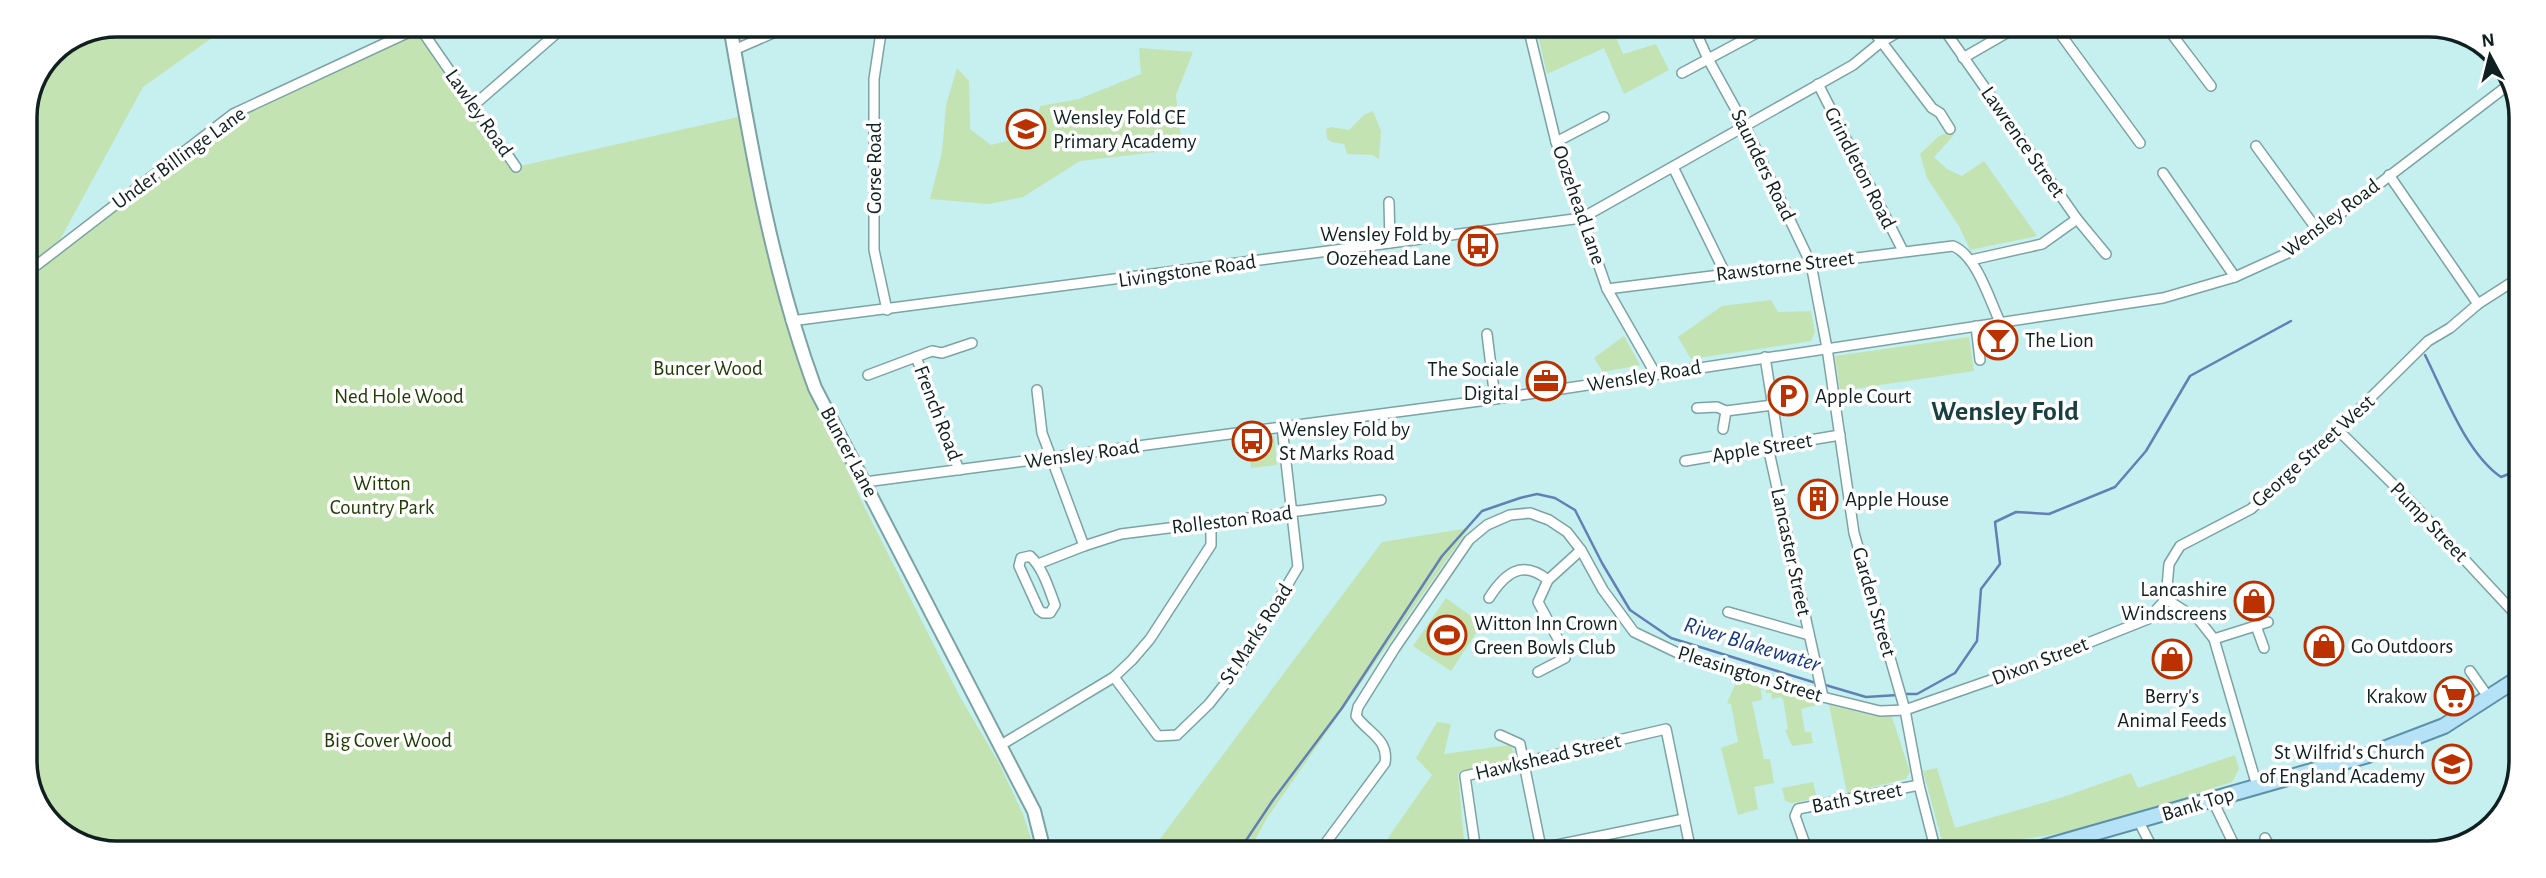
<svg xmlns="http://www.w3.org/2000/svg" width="2546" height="878" viewBox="0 0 2546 878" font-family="'Alegreya Sans',sans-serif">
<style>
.green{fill:#c4e3b2}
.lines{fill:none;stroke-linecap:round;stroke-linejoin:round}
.stream{stroke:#6181b5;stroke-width:2.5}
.street-casing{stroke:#7ca3a4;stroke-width:12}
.secondary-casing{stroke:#7ca3a4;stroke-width:16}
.primary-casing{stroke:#5d91a8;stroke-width:18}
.street{stroke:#fff;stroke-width:9}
.secondary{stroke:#fff;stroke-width:12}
.primary{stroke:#b6e2f7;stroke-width:14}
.labels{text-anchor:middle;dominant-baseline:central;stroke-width:7;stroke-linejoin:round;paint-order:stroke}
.street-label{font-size:21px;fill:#102020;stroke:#fff}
.poi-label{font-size:21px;fill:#102020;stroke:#fff;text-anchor:start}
.park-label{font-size:21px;fill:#1e3b02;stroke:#fff}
.water-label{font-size:23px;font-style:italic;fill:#11368a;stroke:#fff}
.district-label{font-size:28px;font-weight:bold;fill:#1a3f40;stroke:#fff}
.rim{fill:none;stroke:#102020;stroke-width:3.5}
</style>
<rect width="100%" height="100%" fill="#c6eff0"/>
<g class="green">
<polygon points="117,25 230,25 143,87 61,238 41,261 233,114 420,27 516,167 747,115 765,215 828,412 858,494 960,697 999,763 1023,814 1035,851 88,849 44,818 25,767 25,112 52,51"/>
<polygon points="1536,27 1612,28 1623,54 1656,44 1669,70 1624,94 1604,48 1547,74"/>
<polygon points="1139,48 1193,52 1176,95 1182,149 1080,161 1023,197 989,204 930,199 942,152 946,105 957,68 969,81 970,129 991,145 1035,134 1040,106 1079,99 1141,74"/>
<polygon points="1373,111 1381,131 1379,159 1373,155 1347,154 1344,144 1332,142 1327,139 1326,129 1331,127 1349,130 1364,115"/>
<polygon points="1948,132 1954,135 1934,157 1947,169 1962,176 1984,161 2037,236 1970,250 1959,226 1927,178 1920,154 1939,136"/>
<polygon points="1771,300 1778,312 1811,311 1815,332 1811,341 1691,359 1678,337 1722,306"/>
<polygon points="1624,336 1640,365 1603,372 1594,358"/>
<polygon points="1969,337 1974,371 1840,391 1835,356"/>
<polygon points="1274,436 1277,465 1251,468 1248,440"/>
<polygon points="1469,528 1267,818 1249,851 1151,851 1382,542"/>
<polygon points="1446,598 1482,624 1451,671 1413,646"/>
<polygon points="1738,678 1760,684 1762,700 1752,702 1764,759 1770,759 1774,783 1754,787 1758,809 1738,815 1721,748 1738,742 1731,704 1727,703"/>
<polygon points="1766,686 1817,702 1817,705 1801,709 1805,732 1811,732 1813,743 1792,746 1785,730 1788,729 1783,699 1781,697 1772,699 1771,693 1766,693"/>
<polygon points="1829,705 1870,715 1892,717 1910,772 1906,779 1847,793"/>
<polygon points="1437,722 1451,724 1444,754 1510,745 1517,758 1458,773 1465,852 1379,851 1432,775 1416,758"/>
<path d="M2235 755 2239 769 2232 782C2174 801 2116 824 2056 834 2022 840 1985 843 1950 845L1944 842 1941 837 1923 771 1937 768 1955 828 2060 798 2131 773 2138 788Z"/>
<polygon points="1813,782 1817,798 1792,803 1785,801 1782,788"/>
</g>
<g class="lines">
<g class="stream">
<path d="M2425 355C2444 393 2466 453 2501 477L2519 470"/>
<polyline points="1822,684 1866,697 1898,695"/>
<polyline points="1904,694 1917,694 1955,673 1977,641 1981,589 2000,564 1995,522 2016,512 2049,514 2115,487 2146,451 2190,376 2291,321"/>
<polyline points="1239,851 1273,800 1342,708 1442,556 1482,511 1520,498 1537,494 1555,498 1575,510 1602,563 1630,610 1671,638 1816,683"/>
</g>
<defs>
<g id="street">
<polyline points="418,25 516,167"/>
<polyline points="882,26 874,79 874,250 887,310"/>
<polyline points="1528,27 1556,142 1607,289 1655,373"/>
<polyline points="1694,28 1708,59 1745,126 1811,264 1827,348 1854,533 1905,710 1919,785 1936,852"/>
<polyline points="1871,28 1932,108 1940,113 1950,129"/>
<polyline points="1943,28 2077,219 2106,254"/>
<polyline points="2056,28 2140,143"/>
<polyline points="2168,29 2211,86"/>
<polyline points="734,50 789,26"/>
<polyline points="1963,58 2015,28"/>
<polyline points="1682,73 1766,28"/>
<polyline points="1818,84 1903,251"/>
<polyline points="474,105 566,25"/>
<polyline points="1556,142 1604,117"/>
<polyline points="2256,146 2318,231"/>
<polyline points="1673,167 1725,273"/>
<polyline points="2163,173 2235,277"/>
<polyline points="2389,175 2478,304"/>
<polyline points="1389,202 1390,243"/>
<polyline points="1971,260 2042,244 2077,219"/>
<polyline points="25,271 37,265 233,114 420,27"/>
<path d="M1607 289 1953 246C1977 256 1989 299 2000 322"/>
<polyline points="791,321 1582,218 1853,65 1881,42 1905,28"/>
<polyline points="1976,326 1980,360"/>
<polyline points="1487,334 1495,399"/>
<polyline points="916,357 959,470"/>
<polyline points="1765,357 1779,445"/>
<polyline points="868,375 932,351 942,353 972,343"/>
<polyline points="1037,390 1042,433 1084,546"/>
<polyline points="1697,408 1717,407 1726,411 1773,405"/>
<polyline points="1723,429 1726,411"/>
<polyline points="2338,430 2412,503 2518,617"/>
<polyline points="1768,447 1823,697"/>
<polyline points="1685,461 1840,435"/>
<polyline points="865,482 1495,399 2163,298 2235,277 2290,252 2511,83"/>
<path d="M1030 556C1043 568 1049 589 1055 605L1050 613H1043L1039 610 1019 566 1021 558Z"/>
<polyline points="1038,564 1084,546 1121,534 1280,514 1290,510 1298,511 1381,500"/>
<path d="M1489 598C1505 573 1522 559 1548 580"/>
<polyline points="2166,599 2169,564 2180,546 2251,509 2338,430 2428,341 2450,328 2478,304 2520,277"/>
<polyline points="2166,599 2199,620 2214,639 2257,786"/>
<polyline points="1728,612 1809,635"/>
<polyline points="2256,626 2264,648"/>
<polyline points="2214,639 2268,622"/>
<polyline points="2470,671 2489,698"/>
<polyline points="1538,672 1565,658 1564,650 1538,602 1548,580 1581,550"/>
<polyline points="1114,677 1158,736 1177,735 1209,704 1240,665 1298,567 1282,427"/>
<polyline points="1500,735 1520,744 1541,848"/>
<polyline points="1001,745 1114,677 1132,660 1150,639 1211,545 1211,523"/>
<polyline points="2212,799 2238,853"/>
<polyline points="2139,822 2155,853"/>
<polyline points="2265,838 2273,853"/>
<polyline points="1805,844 1795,816 1798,809 1919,785"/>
<path d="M1322 848 1385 763C1389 739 1368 733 1356 716L1358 707 1395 648 1469 540 1487 525 1510 515 1530 513 1549 520 1567 532 1581 550 1603 590 1634 632 1680 654 1823 697 1880 711 1905 710 2028 667 2148 619 2166 599"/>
<polyline points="1476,852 1465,776 1666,729 1691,852"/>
<polyline points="1522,852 1684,819"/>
<polyline points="2319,853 2325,850"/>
</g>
<path id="secondary" d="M730 26C751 148 772 271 815 388L1034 811 1044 851"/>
<polyline id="primary" points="2024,853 2368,755 2444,726 2517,679"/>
</defs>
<use href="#street" class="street-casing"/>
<use href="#secondary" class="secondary-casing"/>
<use href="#primary" class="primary-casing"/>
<use href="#street" class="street"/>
<use href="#secondary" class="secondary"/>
<use href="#primary" class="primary"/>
</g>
<defs>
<symbol id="school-ring" viewBox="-11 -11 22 22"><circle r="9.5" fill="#fff" stroke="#bb3200" stroke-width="1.5"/><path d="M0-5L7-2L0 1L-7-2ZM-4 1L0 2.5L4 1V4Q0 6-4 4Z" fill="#bb3200"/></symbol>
<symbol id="bus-ring" viewBox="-11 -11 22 22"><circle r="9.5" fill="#fff" stroke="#bb3200" stroke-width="1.5"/><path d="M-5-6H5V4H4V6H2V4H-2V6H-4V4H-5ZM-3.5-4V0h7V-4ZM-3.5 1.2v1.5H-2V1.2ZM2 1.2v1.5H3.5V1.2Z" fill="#bb3200"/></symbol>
<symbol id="bar-ring" viewBox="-11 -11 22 22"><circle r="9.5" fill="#fff" stroke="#bb3200" stroke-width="1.5"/><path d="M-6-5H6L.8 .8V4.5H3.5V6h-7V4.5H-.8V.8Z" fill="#bb3200"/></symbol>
<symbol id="office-ring" viewBox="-11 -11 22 22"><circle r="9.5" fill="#fff" stroke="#bb3200" stroke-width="1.5"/><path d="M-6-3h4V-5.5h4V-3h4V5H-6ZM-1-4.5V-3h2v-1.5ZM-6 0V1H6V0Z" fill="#bb3200"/></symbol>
<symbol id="parking-ring" viewBox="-11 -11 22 22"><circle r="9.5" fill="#fff" stroke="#bb3200" stroke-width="1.5"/><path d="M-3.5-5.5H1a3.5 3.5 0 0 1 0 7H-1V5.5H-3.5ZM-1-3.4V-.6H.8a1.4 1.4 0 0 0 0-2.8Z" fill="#bb3200"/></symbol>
<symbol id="building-ring" viewBox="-11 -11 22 22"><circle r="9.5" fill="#fff" stroke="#bb3200" stroke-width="1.5"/><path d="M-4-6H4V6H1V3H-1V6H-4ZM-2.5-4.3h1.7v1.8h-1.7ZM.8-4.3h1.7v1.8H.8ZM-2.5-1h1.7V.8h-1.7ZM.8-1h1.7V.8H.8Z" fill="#bb3200"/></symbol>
<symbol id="shop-ring" viewBox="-11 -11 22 22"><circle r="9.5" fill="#fff" stroke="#bb3200" stroke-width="1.5"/><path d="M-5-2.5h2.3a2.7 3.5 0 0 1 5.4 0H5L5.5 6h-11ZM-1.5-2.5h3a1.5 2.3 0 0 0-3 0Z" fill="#bb3200"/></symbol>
<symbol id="stadium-ring" viewBox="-11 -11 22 22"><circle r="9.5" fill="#fff" stroke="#bb3200" stroke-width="1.5"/><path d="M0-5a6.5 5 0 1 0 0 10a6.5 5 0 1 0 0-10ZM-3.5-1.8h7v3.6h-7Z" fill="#bb3200"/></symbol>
<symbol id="supermarket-ring" viewBox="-11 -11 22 22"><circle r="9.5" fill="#fff" stroke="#bb3200" stroke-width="1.5"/><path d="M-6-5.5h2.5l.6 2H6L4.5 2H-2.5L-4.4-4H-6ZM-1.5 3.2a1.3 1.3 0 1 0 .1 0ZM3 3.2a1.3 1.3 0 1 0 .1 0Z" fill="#bb3200"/></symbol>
</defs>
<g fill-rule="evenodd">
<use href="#school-ring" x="1004" y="107" width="44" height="44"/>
<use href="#bus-ring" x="1456" y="224" width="44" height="44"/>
<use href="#bar-ring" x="1976" y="318" width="44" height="44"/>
<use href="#office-ring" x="1524" y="359" width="44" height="44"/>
<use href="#parking-ring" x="1766" y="374" width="44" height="44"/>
<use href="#bus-ring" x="1230" y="419" width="44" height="44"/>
<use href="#building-ring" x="1796" y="477" width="44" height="44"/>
<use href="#shop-ring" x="2232" y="579" width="44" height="44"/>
<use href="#stadium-ring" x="1425" y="613" width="44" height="44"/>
<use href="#shop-ring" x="2302" y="624" width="44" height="44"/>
<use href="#shop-ring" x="2150" y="637" width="44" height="44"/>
<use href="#supermarket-ring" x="2432" y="674" width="44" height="44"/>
<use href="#school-ring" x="2430" y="742" width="44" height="44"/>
</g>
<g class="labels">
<g class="street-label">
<text transform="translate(479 113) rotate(55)">Lawley Road</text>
<text transform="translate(2023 142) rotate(55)">Lawrence Street</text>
<text transform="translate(179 158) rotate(-36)">Under Billinge Lane</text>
<text transform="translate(1763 165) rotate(64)">Saunders Road</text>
<text transform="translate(874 168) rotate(-90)">Gorse Road</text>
<text transform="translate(1860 168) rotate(63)">Grindleton Road</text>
<text transform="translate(1579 205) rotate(71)">Oozehead Lane</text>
<text transform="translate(2331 218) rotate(-37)">Wensley Road</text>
<text transform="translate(1785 266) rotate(-7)">Rawstorne Street</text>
<text transform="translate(1187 271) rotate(-8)">Livingstone Road</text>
<text transform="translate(1644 376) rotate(-9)">Wensley Road</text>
<text transform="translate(938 413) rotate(69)">French Road</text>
<text transform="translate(1762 448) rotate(-9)">Apple Street</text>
<text transform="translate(2313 451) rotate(-42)">George Street West</text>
<text transform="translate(849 452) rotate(62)">Buncer Lane</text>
<text transform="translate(1082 454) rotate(-8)">Wensley Road</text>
<text transform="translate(1232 520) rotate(-7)">Rolleston Road</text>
<text transform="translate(2429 522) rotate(46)">Pump Street</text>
<text transform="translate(1791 552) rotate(78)">Lancaster Street</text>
<text transform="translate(1874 602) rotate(74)">Garden Street</text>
<text transform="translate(1256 634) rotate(-57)">St Marks Road</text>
<text transform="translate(2040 661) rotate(-21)">Dixon Street</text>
<text transform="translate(1750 674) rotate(17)">Pleasington Street</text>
<text transform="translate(1548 757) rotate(-13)">Hawkshead Street</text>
<text transform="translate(1857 798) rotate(-11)">Bath Street</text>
<text transform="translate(2198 804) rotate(-17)">Bank Top</text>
</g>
<g class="poi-label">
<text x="1053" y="117">Wensley Fold CE<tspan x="1053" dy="24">Primary Academy</tspan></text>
<text x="1451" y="234" text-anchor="end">Wensley Fold by<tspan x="1451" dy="24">Oozehead Lane</tspan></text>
<text x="2025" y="340">The Lion</text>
<text x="1519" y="369" text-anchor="end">The Sociale<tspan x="1519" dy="24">Digital</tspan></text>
<text x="1815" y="396">Apple Court</text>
<text x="1279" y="429">Wensley Fold by<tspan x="1279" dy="24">St Marks Road</tspan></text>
<text x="1845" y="499">Apple House</text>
<text x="2227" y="589" text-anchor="end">Lancashire<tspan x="2227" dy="24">Windscreens</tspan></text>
<text x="1474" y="623">Witton Inn Crown<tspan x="1474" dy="24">Green Bowls Club</tspan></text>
<text x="2351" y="646">Go Outdoors</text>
<text x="2172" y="696" text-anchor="middle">Berry's<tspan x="2172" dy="24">Animal Feeds</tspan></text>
<text x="2427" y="696" text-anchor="end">Krakow</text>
<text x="2425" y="752" text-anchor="end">St Wilfrid's Church<tspan x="2425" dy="24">of England Academy</tspan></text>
</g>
<g class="park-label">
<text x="708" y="368">Buncer Wood</text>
<text x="399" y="396">Ned Hole Wood</text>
<text x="382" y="483">Witton<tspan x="382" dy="24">Country Park</tspan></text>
<text x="388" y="740">Big Cover Wood</text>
</g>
<g class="water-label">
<text transform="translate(1752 645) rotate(17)">River Blakewater</text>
</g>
<g class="district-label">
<text x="2005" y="412">Wensley Fold</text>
</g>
</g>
<path d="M0 0H2546V878H0ZM117 37H2429A80 80 0 0 1 2509 117V761A80 80 0 0 1 2429 841H117A80 80 0 0 1 37 761V117A80 80 0 0 1 117 37Z" fill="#fff" fill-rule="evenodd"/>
<path class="rim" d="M117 37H2429A80 80 0 0 1 2509 117V761A80 80 0 0 1 2429 841H117A80 80 0 0 1 37 761V117A80 80 0 0 1 117 37Z"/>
<g transform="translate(2490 56) rotate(353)" stroke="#ffffff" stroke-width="5" paint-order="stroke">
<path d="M0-5L12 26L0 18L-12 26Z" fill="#102020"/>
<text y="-10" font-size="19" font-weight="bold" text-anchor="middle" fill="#102020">N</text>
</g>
</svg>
